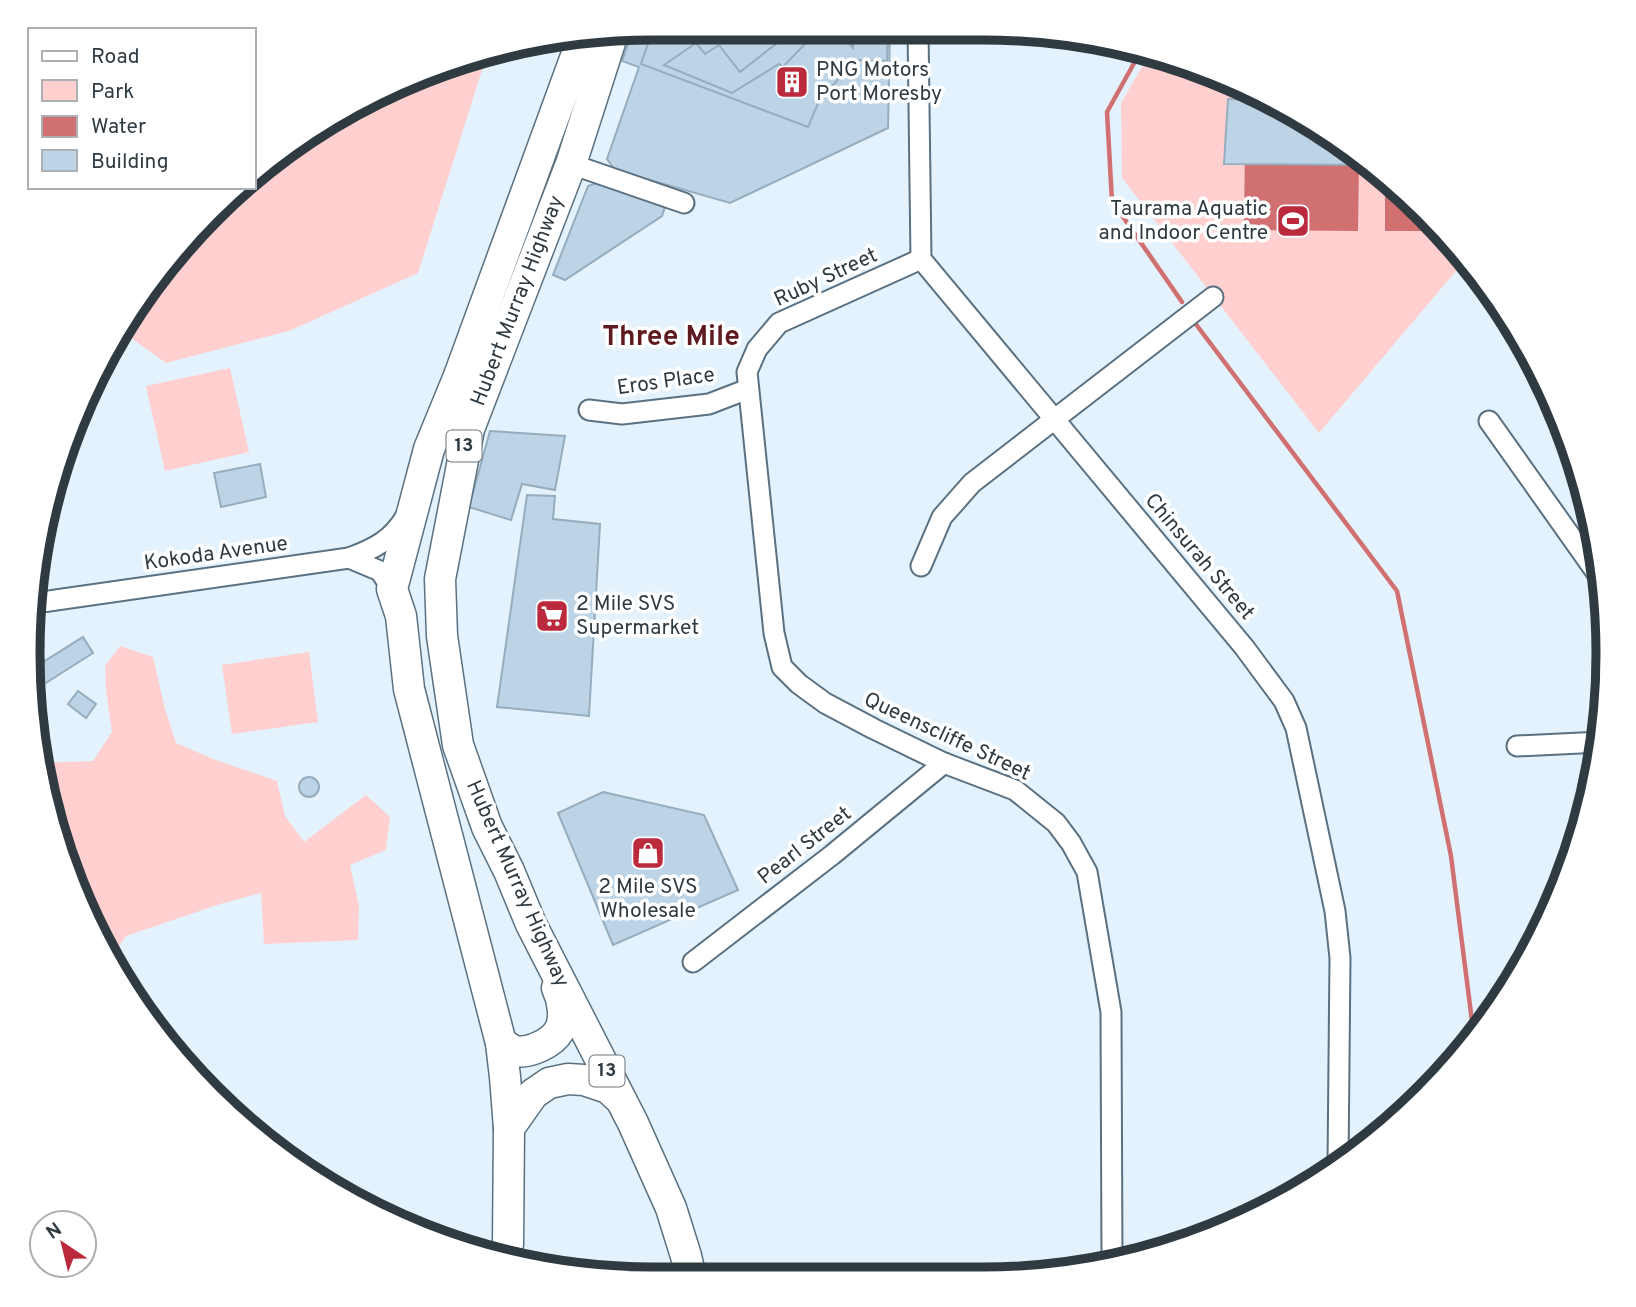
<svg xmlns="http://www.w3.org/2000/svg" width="1636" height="1307" viewBox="0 0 1636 1307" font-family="Overpass,sans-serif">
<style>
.green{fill:#ffd0cf}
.water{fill:#d07071}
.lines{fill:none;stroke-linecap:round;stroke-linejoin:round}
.stream{stroke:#d07071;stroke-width:4.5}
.building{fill:#bcd4e6;stroke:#96adbe;stroke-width:2}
.minor-casing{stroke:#5b7181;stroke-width:23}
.highway-casing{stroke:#5b7181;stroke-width:33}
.minor{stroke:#fff;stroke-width:19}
.highway{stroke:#fff;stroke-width:30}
.labels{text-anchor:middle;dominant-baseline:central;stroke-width:7;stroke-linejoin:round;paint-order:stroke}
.shield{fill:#fff;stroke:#6e757a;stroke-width:2}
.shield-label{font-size:19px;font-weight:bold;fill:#303a41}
.poi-label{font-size:21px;fill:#303a41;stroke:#fff;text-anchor:start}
.street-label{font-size:21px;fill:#303a41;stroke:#fff}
.district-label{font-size:28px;font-weight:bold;fill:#5f1a20;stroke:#fff}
.rim{fill:none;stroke:#303a41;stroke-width:9}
</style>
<rect width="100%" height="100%" fill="#e3f2fd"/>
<g class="green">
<polygon points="488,51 418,273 289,331 166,363 120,330 211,211 242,187 254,187 254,179 341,112"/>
<polygon points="1147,58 1221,75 1395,183 1466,259 1319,433 1122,178 1121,103"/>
<polygon points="230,368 249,452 165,471 146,386"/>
<polygon points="120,646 153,657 165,709 176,743 213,759 277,781 285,816 304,842 366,795 390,817 386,850 350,865 359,906 358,940 264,944 261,893 220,904 126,936 111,958 93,930 40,776 39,763 93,761 112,732 106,690 105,666"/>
<polygon points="309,652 318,722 232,734 222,665"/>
</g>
<g class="water">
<polygon points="1245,139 1359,161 1358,231 1244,230"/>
<polygon points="1385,177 1395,184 1439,231 1385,231"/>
</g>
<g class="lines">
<g class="stream">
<polyline points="1138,56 1107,112 1112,201 1182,302"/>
<polyline points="1195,323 1397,591 1451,856 1474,1037"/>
</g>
</g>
<g class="building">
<polygon points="654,28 890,29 888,128 730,203 615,170 607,159 639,67 622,61 633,31"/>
<polygon points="658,28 795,29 740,72 719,45 705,54 696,43 664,65 732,93 779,64 783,67 819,29 837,29 853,48 854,34 887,35 887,29 888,29 887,61 855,60 819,101 808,127 641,64 651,35"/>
<polygon points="1228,99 1263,101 1366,165 1224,164"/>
<polygon points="602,181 666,204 662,216 565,280 553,275 588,186"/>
<polygon points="490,431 565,436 555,490 522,484 511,520 469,507"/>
<polygon points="260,464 266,497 221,507 214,473"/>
<polygon points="527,495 555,496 553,519 600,524 589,716 497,707"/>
<polygon points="83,637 93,653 41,686 31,688 30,669 35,667"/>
<polygon points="78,691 96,704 86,718 68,704"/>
<circle cx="309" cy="787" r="10"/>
<polygon points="603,792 704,815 738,890 613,945 558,813"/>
<polygon points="126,962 140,983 132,989 117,967"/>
</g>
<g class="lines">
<defs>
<g id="minor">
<polyline points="918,29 921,259 1244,647 1284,701 1296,728 1335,911 1340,958 1338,1165"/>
<polyline points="571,164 684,203"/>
<polyline points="921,259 779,323 757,349 747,372 774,633 782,667 799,684 825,703 874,729 944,763 1015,790 1056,823 1071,843 1087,872 1111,1012 1112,1263"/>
<polyline points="589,410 622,414 709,404 748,389"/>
<polyline points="1489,421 1601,579"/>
<path d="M349 558C374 549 392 540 406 516"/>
<polyline points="921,566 942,517 972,483 1213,297"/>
<polyline points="35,603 349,558 380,571 392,589"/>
<polyline points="1517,746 1601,742"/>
<polyline points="693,962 832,855 944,763"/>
</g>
<g id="highway">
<polyline points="613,33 571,164 469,429 440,579 442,636 458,745 487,827 509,871 531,924 633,1123 671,1208 686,1256 691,1278"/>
<path d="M501 1043C505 1045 511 1050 515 1051 529 1054 552 1043 559 1031 566 1019 563 1000 557 988"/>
<polyline points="509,1128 533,1094 549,1083 568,1079 584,1080 608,1088 621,1100"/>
<polyline points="505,1260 508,1244 509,1128 505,1077 501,1043 409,689 401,616 392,589 429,449 459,376 583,37"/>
</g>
</defs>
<use href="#minor" class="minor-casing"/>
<use href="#highway" class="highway-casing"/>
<use href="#minor" class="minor"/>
<use href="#highway" class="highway"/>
</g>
<defs>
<symbol id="building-square" viewBox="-11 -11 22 22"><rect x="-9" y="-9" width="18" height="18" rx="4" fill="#bb2a3c" stroke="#fff"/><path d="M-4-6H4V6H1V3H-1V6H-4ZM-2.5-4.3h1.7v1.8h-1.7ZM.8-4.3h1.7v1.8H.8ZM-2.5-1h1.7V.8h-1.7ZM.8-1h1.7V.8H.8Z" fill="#fff"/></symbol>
<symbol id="stadium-square" viewBox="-11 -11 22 22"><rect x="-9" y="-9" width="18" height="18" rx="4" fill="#bb2a3c" stroke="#fff"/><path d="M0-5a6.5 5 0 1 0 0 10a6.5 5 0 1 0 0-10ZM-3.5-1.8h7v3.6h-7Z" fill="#fff"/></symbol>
<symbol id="supermarket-square" viewBox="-11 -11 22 22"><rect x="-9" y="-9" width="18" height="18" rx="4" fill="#bb2a3c" stroke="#fff"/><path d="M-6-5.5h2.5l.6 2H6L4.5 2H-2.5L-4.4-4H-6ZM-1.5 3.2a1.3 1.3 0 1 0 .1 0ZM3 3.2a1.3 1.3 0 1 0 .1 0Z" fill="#fff"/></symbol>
<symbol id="shop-square" viewBox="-11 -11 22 22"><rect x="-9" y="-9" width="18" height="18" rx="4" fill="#bb2a3c" stroke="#fff"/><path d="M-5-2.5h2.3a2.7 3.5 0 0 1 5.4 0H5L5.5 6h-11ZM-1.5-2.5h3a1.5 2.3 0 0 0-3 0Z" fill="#fff"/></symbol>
</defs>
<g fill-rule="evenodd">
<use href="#building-square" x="773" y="63" width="38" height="38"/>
<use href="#stadium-square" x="1274" y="202" width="38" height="38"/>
<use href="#supermarket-square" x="533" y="597" width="38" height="38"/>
<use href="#shop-square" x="629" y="834" width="38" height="38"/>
</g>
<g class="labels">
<g class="shield">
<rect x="446.5" y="430.5" width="35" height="31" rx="5"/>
<rect x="589.5" y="1055.5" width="35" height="31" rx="5"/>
</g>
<g class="shield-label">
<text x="464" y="446">13</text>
<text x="607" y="1071">13</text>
</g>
<g class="poi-label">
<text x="816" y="70">PNG Motors<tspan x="816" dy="24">Port Moresby</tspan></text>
<text x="1268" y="209" text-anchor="end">Taurama Aquatic<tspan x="1268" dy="24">and Indoor Centre</tspan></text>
<text x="576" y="604">2 Mile SVS<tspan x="576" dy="24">Supermarket</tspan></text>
<text x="648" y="887" text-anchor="middle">2 Mile SVS<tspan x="648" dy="24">Wholesale</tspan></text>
</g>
<g class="street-label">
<text transform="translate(826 278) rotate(-25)">Ruby Street</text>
<text transform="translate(518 301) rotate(-69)">Hubert Murray Highway</text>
<text transform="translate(666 382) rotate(-8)">Eros Place</text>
<text transform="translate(216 554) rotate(-8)">Kokoda Avenue</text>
<text transform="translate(1199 557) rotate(50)">Chinsurah Street</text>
<text transform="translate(947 737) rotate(25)">Queenscliffe Street</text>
<text transform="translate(805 846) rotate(-38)">Pearl Street</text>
<text transform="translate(517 884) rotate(66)">Hubert Murray Highway</text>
</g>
<g class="district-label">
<text x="671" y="338">Three Mile</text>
</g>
</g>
<path d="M0 0H1636V1307H0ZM653 40H983A613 613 0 0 1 1596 653V654A613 613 0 0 1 983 1267H653A613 613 0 0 1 40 654V653A613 613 0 0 1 653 40Z" fill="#fff" fill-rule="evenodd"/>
<path class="rim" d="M653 40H983A613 613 0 0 1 1596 653V654A613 613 0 0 1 983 1267H653A613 613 0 0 1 40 654V653A613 613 0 0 1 653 40Z"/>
<rect x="28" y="28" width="228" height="161" fill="#ffffff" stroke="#acb0b3" stroke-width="2"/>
<rect x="42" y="51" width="35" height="10" fill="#ffffff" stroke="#acb0b3" stroke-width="2"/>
<text x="91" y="63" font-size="21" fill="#303a41">Road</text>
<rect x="42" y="80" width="35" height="21" fill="#ffd0cf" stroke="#acb0b3" stroke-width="2"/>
<text x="91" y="98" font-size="21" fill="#303a41">Park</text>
<rect x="42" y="116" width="35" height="21" fill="#d07071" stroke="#acb0b3" stroke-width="2"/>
<text x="91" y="133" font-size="21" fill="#303a41">Water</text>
<rect x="42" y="150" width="35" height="21" fill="#bcd4e6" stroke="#acb0b3" stroke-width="2"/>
<text x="91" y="168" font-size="21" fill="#303a41">Building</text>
<g transform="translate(63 1244) rotate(325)"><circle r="33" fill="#ffffff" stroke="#acb0b3" stroke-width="2"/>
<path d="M0-5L12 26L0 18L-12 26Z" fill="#bb2a3c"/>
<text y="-10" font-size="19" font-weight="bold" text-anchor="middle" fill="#303a41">N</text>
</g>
</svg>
